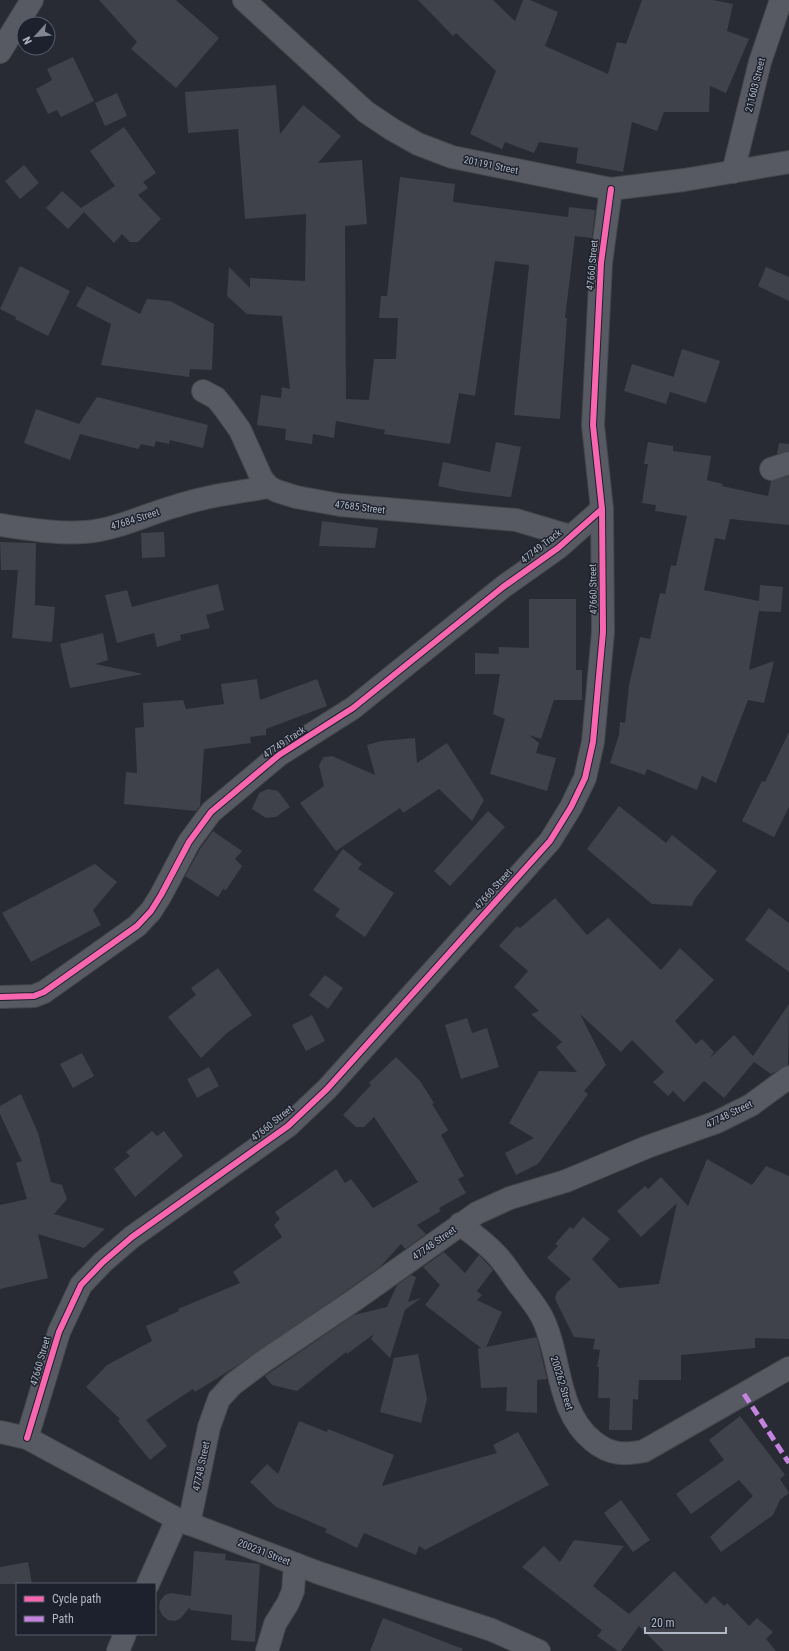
<svg xmlns="http://www.w3.org/2000/svg" width="789" height="1651" viewBox="0 0 789 1651" font-family="'Roboto Condensed',sans-serif">
<style>
.building{fill:#3f424a}
.lines{fill:none;stroke-linecap:round;stroke-linejoin:round}
.minor-casing{stroke:#44464c;stroke-width:24}
.minor{stroke:#575a62;stroke-width:22}
.quiet{stroke:#c483df;stroke-width:5;stroke-dasharray:10 5;stroke-linecap:butt}
.cycleway-casing{stroke:#1c212d;stroke-width:8}
.cycleway{stroke:#f766af;stroke-width:6}
.labels{text-anchor:middle;dominant-baseline:central;stroke-width:3;stroke-linejoin:round;paint-order:stroke}
.street-label{font-size:10px;fill:#b1b7c5;stroke:#1c212d}
</style>
<rect width="100%" height="100%" fill="#282b33"/>
<g class="building">
<polygon points="99,0 176,0 219,38 176,88 131,49 137,42"/>
<polygon points="418,0 493,0 515,21 523,0 530,0 558,12 545,46 608,74 617,42 626,44 642,0 713,0 733,4 727,31 749,39 726,93 710,86 709,112 664,112 657,131 632,122 623,172 576,163 578,148 539,142 534,153 505,142 502,149 470,134 496,71 456,33 453,36"/>
<polygon points="73,57 94,101 61,117 57,110 48,114 36,89 52,80 47,69"/>
<polygon points="276,85 280,134 303,105 341,136 318,163 362,160 367,224 345,226 346,399 369,400 374,359 396,359 398,318 379,318 381,296 387,296 400,177 455,184 453,202 568,217 569,207 595,210 592,238 575,236 565,318 567,318 560,419 514,415 529,265 495,261 475,396 459,393 450,444 384,434 385,430 336,421 334,438 313,434 312,444 285,440 286,429 257,425 261,395 281,398 282,387 290,389 282,316 247,314 227,296 229,267 250,288 250,278 305,281 306,214 245,219 238,129 188,133 185,92"/>
<polygon points="117,93 127,116 105,126 95,103"/>
<polygon points="124,127 156,173 143,182 148,188 138,195 161,219 138,242 130,242 122,234 114,243 84,212 68,229 46,208 62,191 81,208 115,186 90,151"/>
<polygon points="24,165 39,183 20,199 5,181"/>
<polygon points="20,266 70,291 48,336 15,319 16,317 0,309"/>
<polygon points="766,267 789,277 789,301 758,286"/>
<polygon points="87,286 140,314 147,299 170,301 214,324 212,370 190,369 189,377 101,365 111,324 76,306"/>
<polygon points="682,349 720,361 706,403 670,392 666,404 624,391 632,364 674,377 672,382"/>
<polygon points="97,397 208,425 203,448 170,440 169,444 156,441 154,447 141,444 138,449 80,434 70,460 24,443 36,409 79,424"/>
<polygon points="496,442 521,447 511,497 461,491 438,486 443,462 490,472"/>
<polygon points="648,442 673,446 673,451 711,456 707,480 723,484 722,486 768,496 771,481 789,476 789,525 730,519 725,540 715,538 704,590 759,601 760,585 783,587 781,612 759,611 749,670 774,661 764,703 748,700 716,783 702,776 697,790 647,769 645,775 610,763 619,735 620,722 625,723 629,685 640,637 650,639 660,593 665,594 671,565 676,566 687,516 655,511 656,505 642,503 648,464 644,464"/>
<polygon points="779,443 789,444 789,451 777,454"/>
<polygon points="322,521 378,528 375,548 319,546"/>
<polygon points="164,532 165,557 142,558 141,533"/>
<polygon points="0,542 36,543 35,605 55,607 52,642 12,638 18,570 1,570"/>
<polygon points="218,584 224,610 206,615 210,628 180,635 181,640 157,647 154,633 117,643 105,595 127,590 132,607"/>
<polygon points="529,599 576,599 576,670 582,670 582,700 554,700 541,739 529,735 539,743 536,753 556,758 547,791 490,774 505,719 493,714 500,674 475,674 475,653 499,654 499,647 529,648"/>
<polygon points="103,633 108,660 95,664 143,674 70,688 60,644"/>
<polygon points="257,679 260,700 317,679 327,706 266,729 266,735 250,737 251,743 204,749 200,806 196,811 124,804 126,772 137,773 135,728 144,727 143,703 183,700 186,709 224,704 221,684"/>
<polygon points="789,732 789,807 774,837 742,821 762,781 765,782"/>
<polygon points="415,738 417,763 447,743 484,800 472,821 439,789 403,813 400,808 336,851 300,803 324,786 319,766 321,761 324,757 332,756 375,775 367,745 381,741"/>
<polygon points="268,789 278,791 290,807 276,817 266,818 252,809 259,793"/>
<polygon points="619,806 666,843 672,835 717,871 694,900 692,906 652,904 587,849"/>
<polygon points="488,811 505,827 450,886 434,871"/>
<polygon points="213,831 242,851 235,859 242,866 226,890 223,889 218,897 185,876 200,849"/>
<polygon points="343,849 362,864 358,869 394,893 365,937 335,916 340,909 313,890"/>
<polygon points="95,864 117,882 93,910 101,925 31,962 2,913"/>
<polygon points="555,898 587,935 608,918 661,970 680,948 714,980 675,1021 696,1044 702,1039 714,1052 710,1058 734,1035 753,1056 789,1004 788,1065 771,1074 754,1062 724,1098 704,1081 684,1102 673,1091 668,1096 653,1082 664,1072 632,1040 621,1052 580,1014 606,1065 584,1091 588,1094 538,1164 516,1175 505,1153 534,1138 509,1123 539,1071 577,1072 556,1047 562,1042 531,1014 539,1011 514,987 528,971 499,946 517,926 520,928"/>
<polygon points="769,908 789,923 789,972 745,940"/>
<polygon points="218,968 252,1015 227,1033 201,1058 168,1017 196,995 191,988"/>
<polygon points="325,975 343,988 328,1009 309,995"/>
<polygon points="312,1015 325,1041 306,1051 292,1025"/>
<polygon points="467,1018 472,1033 487,1028 499,1067 461,1079 445,1025"/>
<polygon points="82,1053 94,1076 73,1088 60,1064"/>
<polygon points="396,1057 420,1081 434,1103 432,1104 448,1130 441,1135 464,1176 458,1179 466,1193 439,1208 441,1211 417,1225 426,1234 405,1249 401,1244 381,1266 349,1289 232,1369 195,1392 193,1389 146,1420 167,1446 150,1460 118,1421 120,1419 86,1387 107,1365 152,1341 146,1326 179,1311 178,1309 240,1283 233,1272 282,1237 274,1225 280,1219 275,1212 336,1169 345,1183 351,1179 373,1208 418,1182 374,1117 364,1127 356,1127 343,1115 371,1085 369,1083"/>
<polygon points="209,1067 219,1086 197,1098 187,1079"/>
<polygon points="21,1094 38,1133 51,1182 62,1185 67,1199 54,1214 105,1229 84,1248 38,1234 48,1278 0,1289 0,1205 27,1199 16,1163 22,1161 0,1114 0,1106"/>
<polygon points="152,1131 157,1136 164,1131 183,1156 135,1197 114,1169 130,1156 126,1152"/>
<polygon points="707,1159 752,1185 766,1166 789,1176 789,1339 755,1338 755,1348 681,1355 681,1380 639,1380 638,1400 633,1399 632,1430 609,1430 610,1398 598,1398 599,1367 597,1367 600,1350 593,1349 595,1339 574,1337 555,1299 557,1292 571,1279 547,1258 558,1246 555,1244 570,1227 573,1229 583,1217 610,1239 592,1259 619,1288 659,1284 677,1203 641,1237 617,1211 645,1186 648,1189 661,1177 688,1206"/>
<polygon points="444,1252 465,1273 479,1255 493,1270 477,1291 482,1295 477,1300 502,1312 486,1347 537,1337 547,1379 537,1380 537,1413 506,1411 507,1387 481,1388 478,1349 481,1348 425,1305 440,1285 423,1267"/>
<polygon points="411,1275 416,1277 408,1302 421,1298 405,1310 390,1358 371,1339 374,1334 347,1354 346,1352 297,1391 272,1385 265,1376 354,1315 387,1307 397,1285"/>
<polygon points="418,1354 427,1399 421,1423 380,1412 394,1358"/>
<polygon points="740,1416 785,1475 780,1479 789,1493 780,1500 773,1515 721,1552 710,1537 753,1496 739,1480 691,1514 676,1494 724,1460 709,1440"/>
<polygon points="299,1421 327,1432 328,1429 394,1455 382,1486 497,1453 493,1445 518,1432 549,1485 425,1550 419,1546 416,1555 364,1533 357,1548 325,1532 327,1529 276,1507 250,1482 267,1464 278,1474"/>
<polygon points="621,1500 650,1540 633,1552 604,1513"/>
<polygon points="574,1540 624,1546 593,1586 629,1614 674,1571 706,1604 714,1596 724,1606 727,1603 749,1626 757,1618 773,1632 766,1639 776,1651 664,1651 639,1626 621,1651 618,1651 597,1636 602,1630 522,1567 544,1546 560,1562"/>
<polygon points="194,1551 226,1554 225,1560 260,1564 255,1642 231,1640 232,1615 190,1610 190,1607 181,1618 175,1621 168,1620 162,1615 159,1608 160,1601 165,1595 171,1593 191,1596"/>
<polygon points="28,1562 32,1584 0,1584 0,1567"/>
<polygon points="383,1618 463,1649 462,1651 370,1651"/>
</g>
<g class="lines">
<defs>
<g id="minor">
<polyline points="244,0 366,112 393,130 418,144 452,157 611,189 684,180 789,162"/>
<polyline points="0,52 32,0"/>
<polyline points="733,172 760,62 781,0"/>
<polyline points="203,391 216,398 225,409 240,430 262,479 269,487 277,491 296,497 340,505 516,520 570,536"/>
<polyline points="771,469 789,463"/>
<path d="M0 525C28 529 57 534 85 532 116 530 147 514 176 506 206 496 237 492 269 487"/>
<polyline points="0,997 34,996 44,992 137,926 151,911 161,895 189,842 211,812 279,755 353,708 503,587 558,548 602,509"/>
<path d="M460 1224C474 1235 490 1246 501 1260 507 1267 512 1275 517 1282 526 1294 535 1304 542 1317 562 1357 555 1410 593 1441 610 1455 624 1455 644 1451L789 1368"/>
<polyline points="0,1432 27,1438 177,1519 319,1573 492,1630 539,1651"/>
<polyline points="27,1438 59,1332 81,1285 103,1262 132,1237 288,1126 327,1089 550,841 571,807 585,778 593,742 603,632 602,509 593,425 601,263 611,189"/>
<polyline points="189,1524 209,1427 219,1399 233,1384 264,1361 356,1299 477,1213 510,1198 566,1181 647,1147 717,1122 751,1105 789,1077"/>
<polyline points="148,1584 177,1519"/>
<polyline points="118,1651 125,1634"/>
<polyline points="267,1651 275,1624 288,1603 293,1591 295,1564"/>
</g>
</defs>
<use href="#minor" class="minor-casing"/>
<use href="#minor" class="minor"/>
<polyline class="quiet" points="744,1394 789,1463"/>
<defs>
<g id="cycleway">
<polyline points="0,997 34,996 44,992 137,926 151,911 161,895 189,842 211,812 279,755 353,708 503,587 558,548 602,509"/>
<polyline points="27,1438 59,1332 81,1285 103,1262 132,1237 288,1126 327,1089 550,841 571,807 585,778 593,742 603,632 602,509 593,425 601,263 611,189"/>
</g>
</defs>
<use href="#cycleway" class="cycleway-casing"/>
<use href="#cycleway" class="cycleway"/>
</g>
<g class="labels">
<g class="street-label">
<text transform="translate(755 85) rotate(-76)">211603 Street</text>
<text transform="translate(491 165) rotate(12)">201191 Street</text>
<text transform="translate(592 265) rotate(-85)">47660 Street</text>
<text transform="translate(360 507) rotate(7)">47685 Street</text>
<text transform="translate(135 519) rotate(-18)">47684 Street</text>
<text transform="translate(541 546) rotate(-38)">47749 Track</text>
<text transform="translate(593 589) rotate(-91)">47660 Street</text>
<text transform="translate(284 742) rotate(-34)">47749 Track</text>
<text transform="translate(493 889) rotate(-48)">47660 Street</text>
<text transform="translate(729 1114) rotate(-26)">47748 Street</text>
<text transform="translate(272 1123) rotate(-39)">47660 Street</text>
<text transform="translate(434 1243) rotate(-35)">47748 Street</text>
<text transform="translate(40 1361) rotate(-74)">47660 Street</text>
<text transform="translate(562 1383) rotate(73)">200262 Street</text>
<text transform="translate(201 1466) rotate(-78)">47748 Street</text>
<text transform="translate(264 1552) rotate(21)">200231 Street</text>
</g>
</g>
<rect x="16" y="1583" width="140" height="52" fill="#1c212d" stroke="#585d6a"/>
<rect x="24" y="1596" width="20" height="6" fill="#f766af" stroke="#585d6a"/>
<text x="52" y="1603" font-size="12" fill="#b1b7c5">Cycle path</text>
<rect x="24" y="1616" width="20" height="6" fill="#c483df" stroke="#585d6a"/>
<text x="52" y="1623" font-size="12" fill="#b1b7c5">Path</text>
<g transform="translate(36 36) rotate(243)"><circle r="19" fill="#1c212d" stroke="#585d6a"/>
<path d="M0-3L7 15L0 10L-7 15Z" fill="#818692"/>
<text y="-6" font-size="11" font-weight="bold" text-anchor="middle" fill="#b1b7c5">N</text>
</g>
<path d="M645 1627v6h81v-6" fill="none" stroke="#b1b7c5" stroke-width="2"/>
<text x="651" y="1627" font-size="12" fill="#b1b7c5" stroke="#1c212d" stroke-width="3" paint-order="stroke">20 m</text>
</svg>
